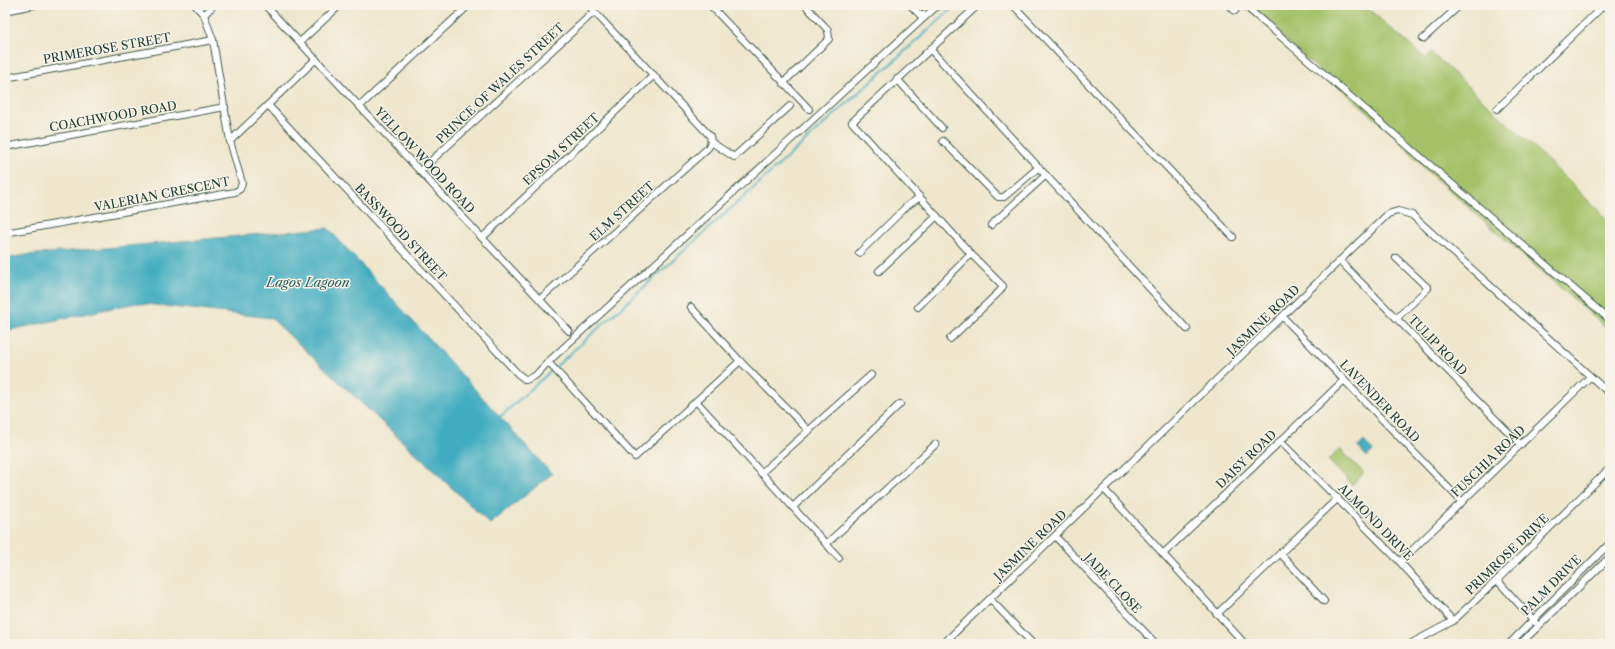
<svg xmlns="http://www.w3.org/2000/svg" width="1615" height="649" viewBox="0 0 1615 649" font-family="'Libre Caslon Text',serif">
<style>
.green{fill:#a4c168;stroke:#627f4e}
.water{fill:#41acc0;stroke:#30747a}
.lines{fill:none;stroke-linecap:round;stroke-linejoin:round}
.stream{stroke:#41acc0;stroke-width:2}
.minor-casing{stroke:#3e564b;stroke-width:8}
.minor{stroke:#fff;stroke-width:6}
.labels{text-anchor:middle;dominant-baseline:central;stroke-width:3;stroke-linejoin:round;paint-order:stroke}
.street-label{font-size:12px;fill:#1f3d34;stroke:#f7f3e8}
.water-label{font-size:13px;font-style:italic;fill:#295e5e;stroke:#f7f3e8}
</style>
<rect width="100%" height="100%" fill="#f7f3e8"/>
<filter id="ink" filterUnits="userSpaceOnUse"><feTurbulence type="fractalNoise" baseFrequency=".025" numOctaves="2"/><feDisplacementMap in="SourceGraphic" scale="8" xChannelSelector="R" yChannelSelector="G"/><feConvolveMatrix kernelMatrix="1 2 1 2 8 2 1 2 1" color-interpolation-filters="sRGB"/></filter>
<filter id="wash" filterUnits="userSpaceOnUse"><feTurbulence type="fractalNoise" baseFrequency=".012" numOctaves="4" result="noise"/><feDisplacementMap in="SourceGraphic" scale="16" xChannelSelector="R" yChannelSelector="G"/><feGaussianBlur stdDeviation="0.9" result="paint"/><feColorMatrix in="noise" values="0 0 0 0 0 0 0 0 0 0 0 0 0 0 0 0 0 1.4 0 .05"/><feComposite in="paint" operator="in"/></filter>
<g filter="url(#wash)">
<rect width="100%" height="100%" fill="#eee7cd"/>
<g class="green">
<polygon points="1244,5 1364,5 1426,59 1431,53 1444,64 1542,155 1610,222 1610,331 1428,172 1395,135"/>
<polygon points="1340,449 1364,473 1352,485 1328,460"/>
</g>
<g class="water">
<polygon points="328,228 552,474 490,524 271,318 136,303 5,331 5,259 26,255"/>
<polygon points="1364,441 1373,451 1367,457 1358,447"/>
</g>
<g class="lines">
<polyline class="stream" points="500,417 956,5"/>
</g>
</g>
<g filter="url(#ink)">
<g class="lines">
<defs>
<g id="minor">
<polyline points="265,5 569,331"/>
<polyline points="710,5 809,109"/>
<polyline points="910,5 920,15 926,15"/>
<polyline points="1013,5 1233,237"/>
<polyline points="1229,5 1235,11"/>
<polyline points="1244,5 1610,320"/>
<polyline points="5,11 34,5"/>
<polyline points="204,15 214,5"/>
<polyline points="1423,39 1460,5"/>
<polyline points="300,42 340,5"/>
<polyline points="930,49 1187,329"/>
<polyline points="5,78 213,40"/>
<polyline points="897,79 942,128"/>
<polyline points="783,83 829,39 828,30 805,5"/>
<polyline points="268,105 518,374 526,380 536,375 548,362 938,5"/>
<polyline points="360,106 469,5"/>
<polyline points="1497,109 1604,5"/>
<polyline points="230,141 316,59"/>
<polyline points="943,141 998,197 1004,197 1039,167"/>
<polyline points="711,142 734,157 790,106"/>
<polyline points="5,147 225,107"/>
<polyline points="420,171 594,12"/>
<polyline points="991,225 1046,175"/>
<polyline points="5,233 235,192 240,189 242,183 230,141 213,40 204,15 195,5"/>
<polyline points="482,238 654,75"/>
<polyline points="859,253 907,206 920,197"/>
<polyline points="1396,258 1428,288 1397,318"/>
<polyline points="1340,261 1521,445"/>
<polyline points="879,271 937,216"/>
<polyline points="540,299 708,148 711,142 710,136 588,5"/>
<polyline points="691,307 740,361 809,431"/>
<polyline points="918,307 971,254"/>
<polyline points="1283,317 1462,502"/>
<polyline points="950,339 1000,291 1003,286 971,254 852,122 978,5"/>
<polyline points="548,362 635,457 740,361"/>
<polyline points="696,401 839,558"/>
<polyline points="1280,441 1400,562 1453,621"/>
<polyline points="761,473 871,375"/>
<polyline points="1104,489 1245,644"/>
<polyline points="793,507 900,404"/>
<polyline points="1055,536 1156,644"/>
<polyline points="826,544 936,444"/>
<polyline points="1280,553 1324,601"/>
<polyline points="1163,554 1344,380"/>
<polyline points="1400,562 1590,377"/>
<polyline points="1497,580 1535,622"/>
<polyline points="990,599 1033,644"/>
<polyline points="1217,614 1338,498"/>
<polyline points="943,644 1388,214 1398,211 1412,215 1610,394"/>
<polyline points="1410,644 1453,621 1497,580 1610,468"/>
<polyline points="1509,644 1610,543"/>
<polyline points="1520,644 1610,557"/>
</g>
</defs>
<use href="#minor" class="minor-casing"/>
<use href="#minor" class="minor"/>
</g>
</g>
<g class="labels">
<g class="street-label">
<text transform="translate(107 48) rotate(-10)">PRIMEROSE STREET</text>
<text transform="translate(500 83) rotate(-43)">PRINCE OF WALES STREET</text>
<text transform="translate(113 116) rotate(-10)">COACHWOOD ROAD</text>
<text transform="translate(561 149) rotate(-43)">EPSOM STREET</text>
<text transform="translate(425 160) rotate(47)">YELLOW WOOD ROAD</text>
<text transform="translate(162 194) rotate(-11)">VALERIAN CRESCENT</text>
<text transform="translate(622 211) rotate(-42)">ELM STREET</text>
<text transform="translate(401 232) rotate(47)">BASSWOOD STREET</text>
<text transform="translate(1263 320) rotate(-44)">JASMINE ROAD</text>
<text transform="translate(1438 345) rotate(46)">TULIP ROAD</text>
<text transform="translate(1380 401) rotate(46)">LAVENDER ROAD</text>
<text transform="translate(1246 459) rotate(-44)">DAISY ROAD</text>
<text transform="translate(1488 461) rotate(-44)">FUSCHIA ROAD</text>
<text transform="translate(1376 522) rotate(46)">ALMOND DRIVE</text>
<text transform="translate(1030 545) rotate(-44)">JASMINE ROAD</text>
<text transform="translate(1507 554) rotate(-44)">PRIMROSE DRIVE</text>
<text transform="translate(1113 583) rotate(47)">JADE CLOSE</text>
<text transform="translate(1551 585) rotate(-45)">PALM DRIVE</text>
</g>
<g class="water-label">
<text x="308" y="282">Lagos Lagoon</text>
</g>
</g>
<rect width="1615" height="649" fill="none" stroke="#f7f3e8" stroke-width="20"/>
</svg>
